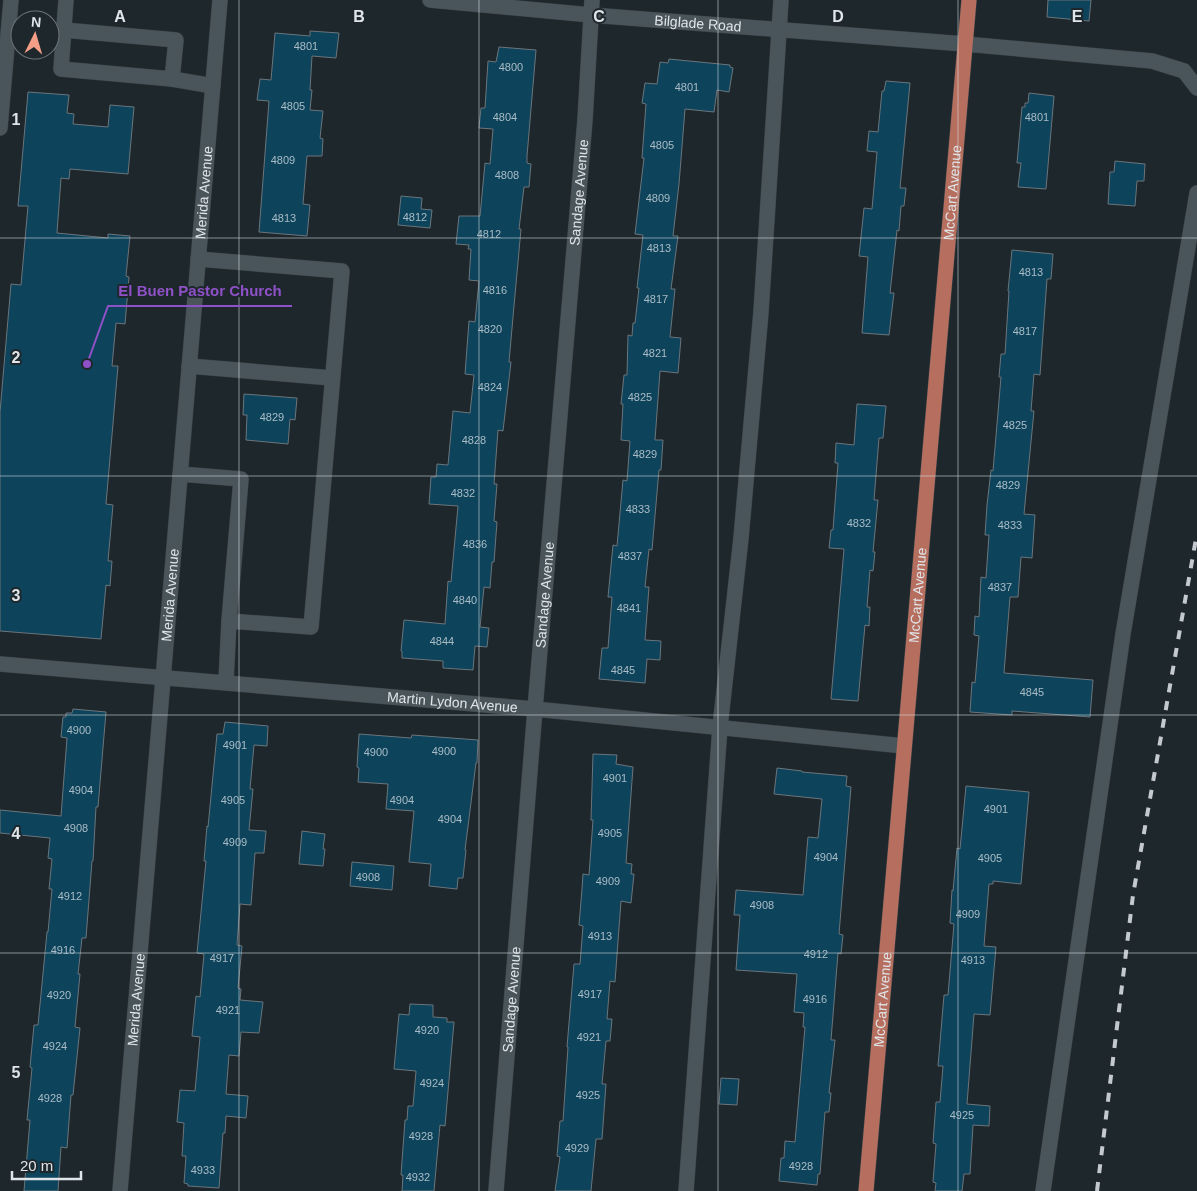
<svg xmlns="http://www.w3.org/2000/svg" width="1197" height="1191" viewBox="0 0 1197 1191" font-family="Helvetica,sans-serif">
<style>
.building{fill:#0d435b;stroke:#6b757c}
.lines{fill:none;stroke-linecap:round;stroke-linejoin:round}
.minor-casing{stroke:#3c4348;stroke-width:16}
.major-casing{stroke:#3c4348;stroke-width:16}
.minor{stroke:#4a555b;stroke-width:15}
.major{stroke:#b66e5e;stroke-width:15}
.rail{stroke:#c3c9cd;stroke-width:4;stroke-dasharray:9 9;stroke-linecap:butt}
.grid{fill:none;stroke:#dfe5e9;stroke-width:1;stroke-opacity:0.55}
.labels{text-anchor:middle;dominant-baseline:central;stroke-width:4;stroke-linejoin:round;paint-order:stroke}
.number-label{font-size:11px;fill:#aabcc6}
.street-label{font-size:14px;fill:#dfe5e9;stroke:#1e272c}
.grid-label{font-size:16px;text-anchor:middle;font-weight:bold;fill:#dfe5e9;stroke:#1e272c;stroke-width:4;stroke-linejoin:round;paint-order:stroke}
.leader{fill:none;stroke:#8f51c7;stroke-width:2}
.callout-dot{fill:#8f51c7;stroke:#1e272c;stroke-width:2}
.callout-label{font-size:15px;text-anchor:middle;font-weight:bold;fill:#8f51c7;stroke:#1e272c;stroke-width:4;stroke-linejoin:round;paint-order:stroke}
</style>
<rect width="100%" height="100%" fill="#1e272c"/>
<g class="building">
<polygon points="1048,0 1091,0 1089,21 1047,17"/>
<polygon points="310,31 339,33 336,58 312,56 310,90 312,90 310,110 323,111 320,138 323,139 322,156 307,156 303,204 310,205 307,236 259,232 269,101 257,100 260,79 271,80 275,33 310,36"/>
<polygon points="499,47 536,50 527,156 527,163 531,164 529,187 524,187 519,229 521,229 513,317 509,362 511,362 503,431 498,430 494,484 497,484 494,521 497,522 494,562 492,562 490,588 484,587 480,627 489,628 487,647 475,646 473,670 443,668 443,661 402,658 402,651 401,651 404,620 445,624 448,581 451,582 458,506 429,504 431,477 436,477 437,464 448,465 453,411 470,413 474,375 465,374 469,321 475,322 479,281 469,280 471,249 468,249 469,245 456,244 459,216 480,216 485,163 490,164 493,129 479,128 481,108 485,108 488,61 496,62"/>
<polygon points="669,59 730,65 730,67 733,68 729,92 717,90 714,112 685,109 679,184 673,236 678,236 671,289 675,289 670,337 681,338 678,373 660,371 655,440 663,440 661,470 659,470 652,550 649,549 645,587 649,587 645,640 661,641 660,660 647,659 645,683 599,679 602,648 608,648 612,597 608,597 613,545 617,546 623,480 627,481 630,441 621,440 623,404 621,404 624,375 627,375 628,335 632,336 633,323 635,323 639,288 637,288 643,235 635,234 644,158 642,158 646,104 642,103 645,83 657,84 660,62 668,63"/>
<polygon points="886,81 910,83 900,188 906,188 904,206 901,206 899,231 897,230 890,293 894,293 889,335 862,333 868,257 859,256 864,208 872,209 877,152 867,151 869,131 878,132 882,91 884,91"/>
<polygon points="28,92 69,95 67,113 74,114 73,124 108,127 110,105 134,107 128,174 70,169 69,179 61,178 57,233 108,238 108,234 130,236 126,276 129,277 125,324 116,323 112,366 118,366 106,504 113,505 108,561 112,561 110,586 106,585 101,639 0,631 0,412 11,284 21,285 28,206 18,206"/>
<polygon points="1029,93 1054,96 1046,189 1018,187 1021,163 1017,163 1022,107 1025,107 1025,103 1028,103"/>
<polygon points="1115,161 1145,164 1144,181 1137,181 1135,206 1108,204 1110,172 1114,172"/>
<polygon points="401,196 422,198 421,209 432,210 430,228 398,225"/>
<polygon points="1012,250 1053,254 1051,279 1047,279 1040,375 1034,374 1031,411 1034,411 1024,514 1035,515 1032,558 1021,557 1018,597 1010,597 1004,673 1093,680 1090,717 1012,711 1012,715 970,712 972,682 975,683 979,636 974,635 975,616 979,617 981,577 986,578 989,535 985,535 987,505 991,470 993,471 1001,377 999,377 1001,354 1005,354 1009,291 1008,291"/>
<polygon points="244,394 297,398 295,420 290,419 288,444 246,440 247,415 243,415"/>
<polygon points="857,404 886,406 883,438 879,438 874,500 878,500 873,552 875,552 873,571 870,570 867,607 870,607 869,626 865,625 858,701 831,699 844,549 829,548 831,530 833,530 838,463 835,463 836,443 854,445"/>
<polygon points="73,709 106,712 98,807 96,807 93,861 92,861 86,938 82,938 78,974 80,974 75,1027 80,1028 73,1095 71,1095 67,1148 61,1147 58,1191 24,1191 30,1120 27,1120 32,1068 30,1067 34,1025 38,1025 47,932 48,932 52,889 49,889 52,859 48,858 50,838 0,833 0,810 61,816 67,738 61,737 63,717 66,717 66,713 72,713"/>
<polygon points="225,722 268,726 267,746 254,745 250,789 253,789 249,830 266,831 264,853 255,853 251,905 240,904 237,945 242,946 238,988 241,989 240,1000 263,1002 259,1033 241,1032 239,1056 229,1055 226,1094 248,1096 246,1118 226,1116 225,1133 223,1133 219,1188 188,1186 188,1184 184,1183 186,1156 182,1156 184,1123 177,1122 180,1090 195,1091 200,1037 192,1036 196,996 200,997 204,954 197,953 206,861 204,861 207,826 208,827 217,734 223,734"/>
<polygon points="359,734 411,738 412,735 478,740 477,763 476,763 465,850 466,850 463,878 458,878 457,889 429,886 431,864 409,862 414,811 386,809 388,784 358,782 359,768 357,767"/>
<polygon points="593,754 617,755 616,764 633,767 626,863 632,864 631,874 634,874 631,903 621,901 615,982 610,981 607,1019 612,1019 610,1041 606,1041 602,1084 606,1084 602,1139 596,1139 591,1191 555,1191 560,1157 557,1156 560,1121 563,1121 568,1047 567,1047 574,964 580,964 583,926 579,925 582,889 583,874 589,875 593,820 591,820"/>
<polygon points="777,768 802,771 802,772 847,776 846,786 851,787 839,934 843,935 841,954 838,953 831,1040 835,1040 829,1093 831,1093 829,1112 825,1112 820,1174 818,1174 817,1185 779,1181 781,1158 784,1158 785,1141 795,1142 805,1027 803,1027 804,1013 794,1012 797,974 736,970 740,915 734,915 736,890 803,895 808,837 818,838 822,799 774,794"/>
<polygon points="966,786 1029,792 1021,884 993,881 993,884 989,884 984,946 996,947 990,1015 974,1014 967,1104 990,1106 989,1126 973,1125 970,1174 964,1174 962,1191 935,1191 936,1183 933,1182 936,1144 933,1143 936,1102 940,1102 943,1066 938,1066 944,995 948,995 954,924 950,923 952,890 953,891 957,848 960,849"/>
<polygon points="302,831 325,834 323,849 325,849 323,866 299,864"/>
<polygon points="352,862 394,866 392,890 350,886"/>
<polygon points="410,1004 433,1005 433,1017 447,1018 447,1022 454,1022 445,1126 440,1125 434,1191 402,1191 403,1175 401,1175 405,1120 407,1120 408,1106 413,1106 416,1071 394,1069 399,1014 409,1015"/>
<polygon points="721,1078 739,1079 737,1105 719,1104"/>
</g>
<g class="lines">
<defs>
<g id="minor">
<polyline points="66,0 61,69 172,79 213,86"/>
<path id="s1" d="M430 0 591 15 965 44 1152 61 1184 71 1197 88"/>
<polyline points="64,30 176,40 172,79"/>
<polyline points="0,128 11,0"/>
<polyline points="198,259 342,271 311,627 229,621"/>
<polyline points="189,366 332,378"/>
<polyline points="180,474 241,479 229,621 226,682"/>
<path id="s2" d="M0 664 535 709 904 746"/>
<path id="s3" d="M120 1191 220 0"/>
<path id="s4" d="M496 1191 535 709 585 120 592 0"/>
<polyline points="686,1191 720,727 741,538 761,312 781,0"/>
<polyline points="1043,1191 1123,634 1197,193"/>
</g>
<g id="major">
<path id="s5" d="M866 1191 969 0"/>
</g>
</defs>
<use href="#minor" class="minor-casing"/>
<use href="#major" class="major-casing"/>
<use href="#minor" class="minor"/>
<use href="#major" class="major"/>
<polyline class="rail" points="1097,1191 1133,895 1197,533"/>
</g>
<path class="grid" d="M239 0V1191M479 0V1191M718 0V1191M958 0V1191M0 238H1197M0 476H1197M0 715H1197M0 953H1197"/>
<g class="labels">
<g class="number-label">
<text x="306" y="46">4801</text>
<text x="511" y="67">4800</text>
<text x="687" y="87">4801</text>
<text x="293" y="106">4805</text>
<text x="505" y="117">4804</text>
<text x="1037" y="117">4801</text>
<text x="662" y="145">4805</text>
<text x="283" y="160">4809</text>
<text x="507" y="175">4808</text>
<text x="658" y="198">4809</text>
<text x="415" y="217">4812</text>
<text x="284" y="218">4813</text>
<text x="489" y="234">4812</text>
<text x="659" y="248">4813</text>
<text x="1031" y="272">4813</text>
<text x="495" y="290">4816</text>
<text x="656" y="299">4817</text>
<text x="490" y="329">4820</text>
<text x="1025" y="331">4817</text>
<text x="655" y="353">4821</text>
<text x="490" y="387">4824</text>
<text x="640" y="397">4825</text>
<text x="272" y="417">4829</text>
<text x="1015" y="425">4825</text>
<text x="474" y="440">4828</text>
<text x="645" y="454">4829</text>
<text x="1008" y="485">4829</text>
<text x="463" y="493">4832</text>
<text x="638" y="509">4833</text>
<text x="859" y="523">4832</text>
<text x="1010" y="525">4833</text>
<text x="475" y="544">4836</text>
<text x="630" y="556">4837</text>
<text x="1000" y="587">4837</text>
<text x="465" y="600">4840</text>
<text x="629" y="608">4841</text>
<text x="442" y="641">4844</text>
<text x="623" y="670">4845</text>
<text x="1032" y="692">4845</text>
<text x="79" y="730">4900</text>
<text x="235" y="745">4901</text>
<text x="444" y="751">4900</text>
<text x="376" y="752">4900</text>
<text x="615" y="778">4901</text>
<text x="81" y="790">4904</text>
<text x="233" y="800">4905</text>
<text x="402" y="800">4904</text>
<text x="996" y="809">4901</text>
<text x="450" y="819">4904</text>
<text x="76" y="828">4908</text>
<text x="610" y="833">4905</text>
<text x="235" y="842">4909</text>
<text x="826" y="857">4904</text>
<text x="990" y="858">4905</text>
<text x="368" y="877">4908</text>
<text x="608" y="881">4909</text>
<text x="70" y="896">4912</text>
<text x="762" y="905">4908</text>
<text x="968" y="914">4909</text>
<text x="600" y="936">4913</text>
<text x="63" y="950">4916</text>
<text x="816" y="954">4912</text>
<text x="222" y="958">4917</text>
<text x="973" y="960">4913</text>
<text x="590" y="994">4917</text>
<text x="59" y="995">4920</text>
<text x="815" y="999">4916</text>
<text x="228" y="1010">4921</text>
<text x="427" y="1030">4920</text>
<text x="589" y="1037">4921</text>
<text x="55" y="1046">4924</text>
<text x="432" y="1083">4924</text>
<text x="588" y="1095">4925</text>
<text x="50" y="1098">4928</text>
<text x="962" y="1115">4925</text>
<text x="421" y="1136">4928</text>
<text x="577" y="1148">4929</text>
<text x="801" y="1166">4928</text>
<text x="203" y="1170">4933</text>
<text x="418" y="1177">4932</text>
</g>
<g class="street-label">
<text stroke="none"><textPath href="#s1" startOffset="269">Bilglade Road</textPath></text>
<text stroke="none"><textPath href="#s3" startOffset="1002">Merida Avenue</textPath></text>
<text stroke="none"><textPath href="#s4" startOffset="1002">Sandage Avenue</textPath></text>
<text stroke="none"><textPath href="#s5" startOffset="1002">McCart Avenue</textPath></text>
<text stroke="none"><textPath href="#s5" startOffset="598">McCart Avenue</textPath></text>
<text stroke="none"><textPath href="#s3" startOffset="598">Merida Avenue</textPath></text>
<text stroke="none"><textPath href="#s4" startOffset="598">Sandage Avenue</textPath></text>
<text stroke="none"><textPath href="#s2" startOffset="454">Martin Lydon Avenue</textPath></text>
<text stroke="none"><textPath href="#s3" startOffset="192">Merida Avenue</textPath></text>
<text stroke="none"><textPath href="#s4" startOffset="192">Sandage Avenue</textPath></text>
<text stroke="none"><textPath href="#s5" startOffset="192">McCart Avenue</textPath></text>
</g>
</g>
<g class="grid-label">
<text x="120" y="22">A</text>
<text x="359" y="22">B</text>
<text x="599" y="22">C</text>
<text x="838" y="22">D</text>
<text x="1077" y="22">E</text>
<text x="16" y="125">1</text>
<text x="16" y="363">2</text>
<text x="16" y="601">3</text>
<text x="16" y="839">4</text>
<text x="16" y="1078">5</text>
</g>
<path class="leader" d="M87 364L108 306H292"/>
<circle class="callout-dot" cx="87" cy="364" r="5"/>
<g class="callout-label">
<text x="200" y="296">El Buen Pastor Church</text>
</g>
<g transform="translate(35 35) rotate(5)"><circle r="24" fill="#1e272c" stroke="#6b7378"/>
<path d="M0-4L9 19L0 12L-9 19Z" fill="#f49e88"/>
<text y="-8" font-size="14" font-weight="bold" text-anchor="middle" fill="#dfe5e9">N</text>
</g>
<path d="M12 1171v8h69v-8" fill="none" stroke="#dfe5e9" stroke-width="2.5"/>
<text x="20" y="1171" font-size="15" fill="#dfe5e9" stroke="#1e272c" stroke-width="4" paint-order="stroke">20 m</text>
</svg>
